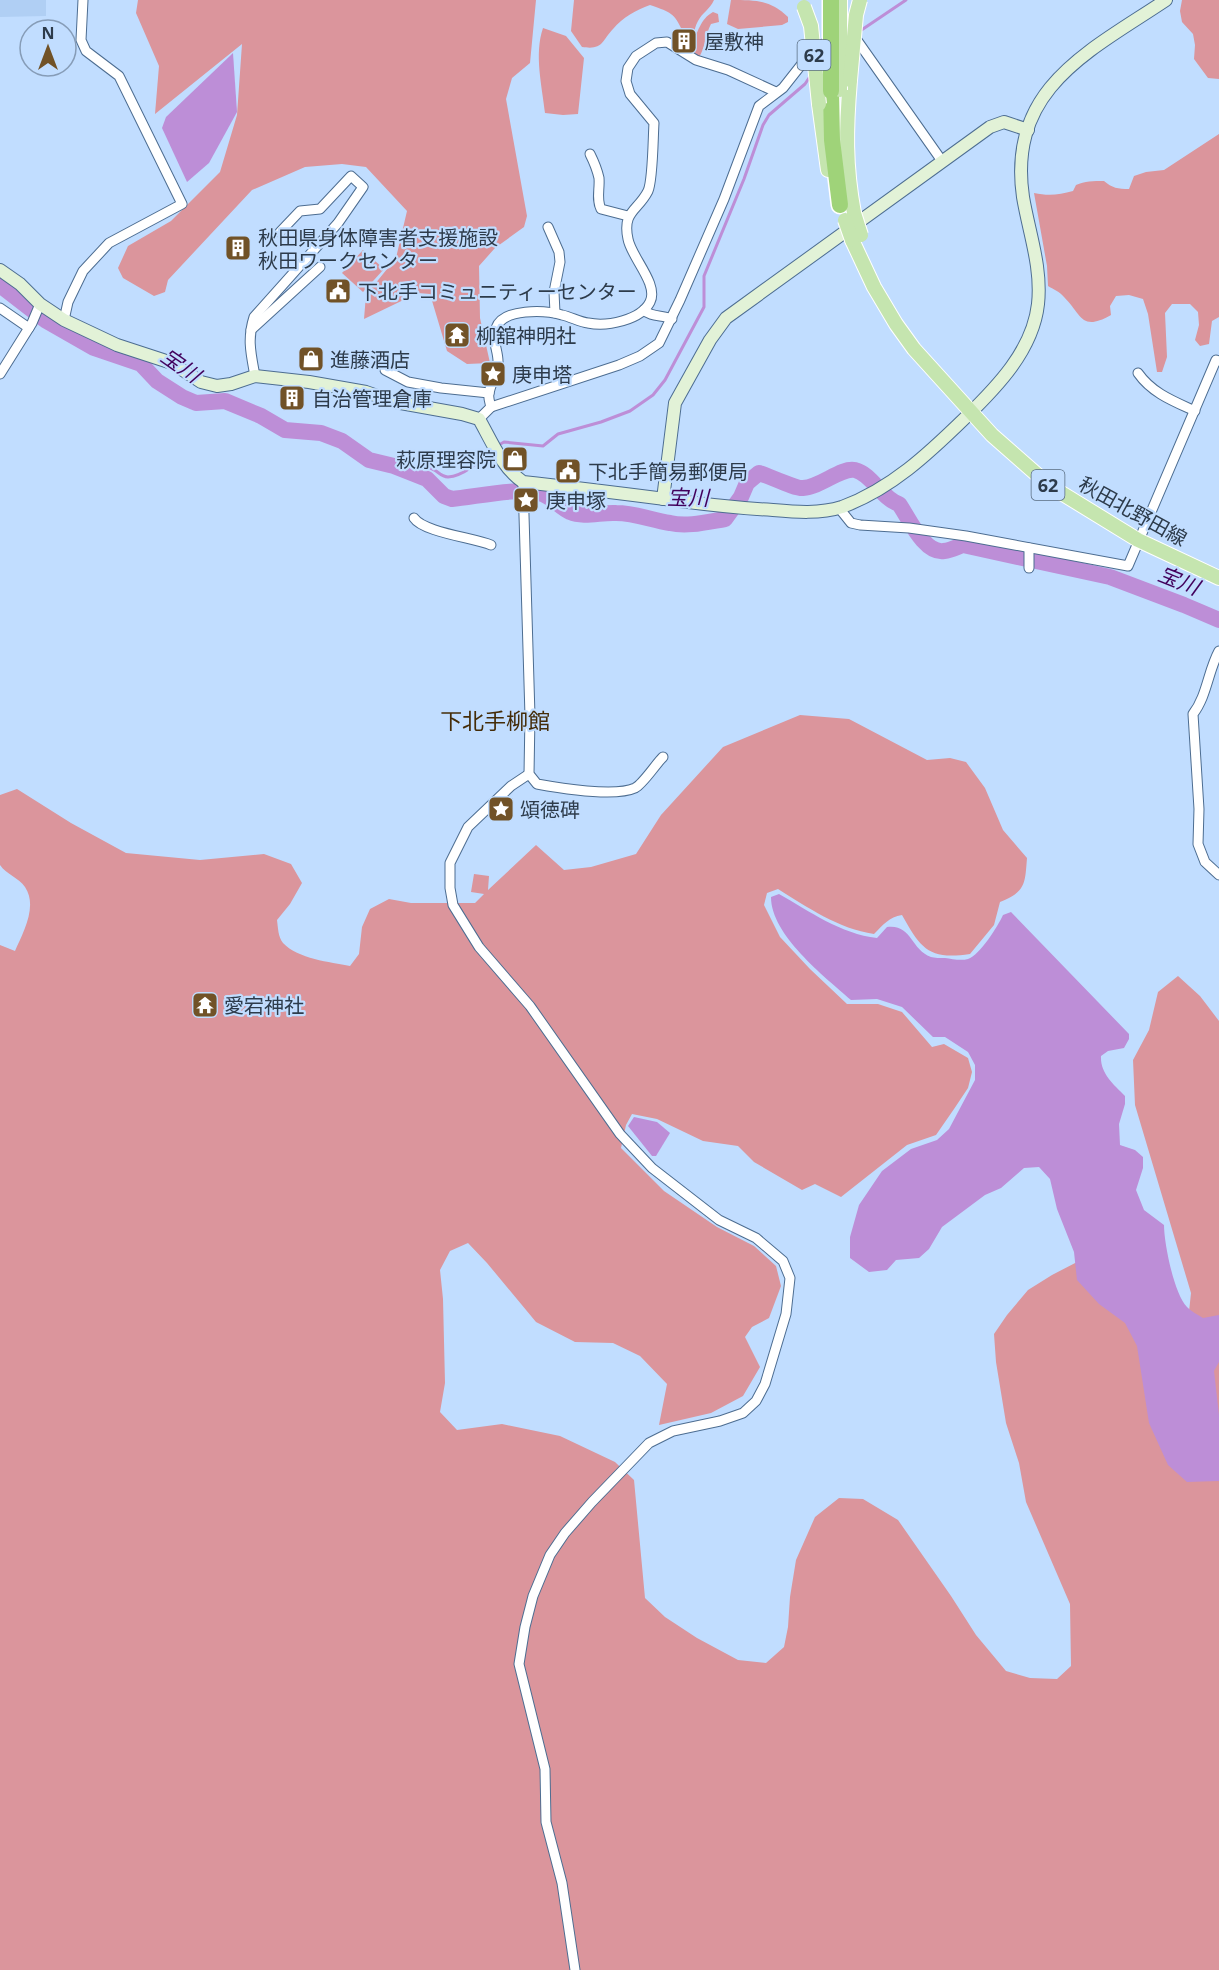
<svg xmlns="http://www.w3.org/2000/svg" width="1219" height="1970" viewBox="0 0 1219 1970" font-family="'Open Sans','Noto Sans JP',sans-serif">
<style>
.built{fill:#b0cff4}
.green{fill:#db959c}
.water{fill:#bd8ed7}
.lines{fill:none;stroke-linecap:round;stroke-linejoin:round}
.stream{stroke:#bd8ed7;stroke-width:3}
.river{stroke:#bd8ed7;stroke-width:16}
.street-casing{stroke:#4d6d91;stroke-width:11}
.secondary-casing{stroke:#4d6d91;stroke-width:14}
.primary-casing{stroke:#fff;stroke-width:16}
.highway-casing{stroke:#fff;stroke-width:19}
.street{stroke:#fff;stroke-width:9}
.secondary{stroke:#e2f2d7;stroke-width:12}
.primary{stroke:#c5e5af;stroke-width:14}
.highway{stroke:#9fd379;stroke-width:16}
.primary-bridge-casing{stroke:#fff;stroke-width:16;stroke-linecap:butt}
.highway-bridge-casing{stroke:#fff;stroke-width:19;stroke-linecap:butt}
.primary-bridge{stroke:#c5e5af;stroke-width:14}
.highway-bridge{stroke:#9fd379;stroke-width:16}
.labels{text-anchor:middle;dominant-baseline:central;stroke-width:4.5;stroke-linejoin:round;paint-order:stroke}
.shield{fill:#c1ddff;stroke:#596c81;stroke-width:1.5}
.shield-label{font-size:18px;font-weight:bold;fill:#2d3b4b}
.poi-label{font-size:20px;fill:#2d3b4b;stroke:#c1ddff;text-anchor:start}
.street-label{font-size:20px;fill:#2d3b4b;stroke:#c1ddff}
.water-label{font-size:21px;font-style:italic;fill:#42005c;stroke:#c1ddff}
.quarter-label{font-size:22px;fill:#442c08;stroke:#c1ddff}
</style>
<rect width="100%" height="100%" fill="#c1ddff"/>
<polygon class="built" points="0,0 46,0 46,16 0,17"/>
<g class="green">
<polygon points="138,0 536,0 530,63 512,78 506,99 527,216 524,227 495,248 479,266 480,318 490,363 467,364 447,351 430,294 418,293 364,319 366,295 396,258 407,211 366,167 342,164 305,167 252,190 168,280 165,292 154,296 123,278 118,268 128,246 171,221 220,172 237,115 242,44 155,114 159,66 136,13"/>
<path d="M574 0H714C710 9 702 13 698 21 693 30 695 37 687 45L685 42C687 35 684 35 681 28 674 12 667 11 650 5 636 10 623 17 613 29 601 42 603 50 582 47L571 31Z"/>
<path d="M731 0C756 0 770 0 788 17V22L782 25 738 29 727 24Z"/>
<polygon points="1182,0 1219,0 1219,79 1208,78 1194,59 1195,45 1193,34 1182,22 1180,11"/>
<path d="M713 12 718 14 719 22 711 24C705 35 705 49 699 57H695L691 45C698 33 700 19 713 12Z"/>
<path d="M543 28 566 36 584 58 578 114 563 115 545 113C542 86 534 54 543 28Z"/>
<path d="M1219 134V317L1212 321 1209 344 1200 346 1195 340 1199 325 1198 312 1190 304H1172L1165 313 1167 357 1162 372H1157L1148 314 1143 299 1129 295 1116 296 1110 306 1111 315C1081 332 1082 315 1064 297 1060 292 1053 289 1048 286L1047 266 1034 193C1048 196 1059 195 1073 191L1076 185C1085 181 1093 181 1104 181 1112 188 1118 189 1129 189L1134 176 1146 172 1164 170Z"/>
<polygon points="363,250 384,269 363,292 342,273"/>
<path d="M800 715 849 719 927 760 950 758 966 762 985 788 1003 830 1027 858C1025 883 1026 892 1000 902L994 925 970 954C929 960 921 949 902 915 889 917 883 925 874 934 839 929 807 907 778 889L767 893 764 905 780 937 810 969 847 1004H878L902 1012 932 1047 944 1044 968 1058 972 1072 968 1088 954 1109 936 1135 907 1145 841 1197 815 1184 802 1190 754 1162 738 1146 703 1141 657 1119 632 1114 626 1125 621 1148 664 1191 717 1227 754 1246 776 1266 781 1286 769 1318 752 1327 745 1337 760 1367 743 1396 711 1413 659 1425 667 1384 640 1356 613 1343 575 1342 536 1322 487 1263 468 1243 450 1251 440 1270 443 1299 445 1383 440 1412 457 1430 502 1424 560 1436 615 1462 634 1480 645 1598 665 1617 697 1638 738 1660 766 1663 784 1647 788 1627 790 1597 796 1560 815 1517 839 1498 863 1499 898 1520 951 1596 976 1635 1006 1671 1030 1678 1057 1679 1071 1666 1070 1604 1026 1502 1019 1463 1006 1423 996 1362 994 1334 1007 1315 1028 1290 1052 1275 1079 1261 1186 1340 1191 1293 1135 1105 1133 1060 1149 1030 1158 992 1178 976 1200 996 1219 1021V1970H0V945L15 951C23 933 38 906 25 887 19 878 6 874 0 865V795L17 789 71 823 126 853 200 860 264 854 291 864 302 883 290 904 277 920C278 927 278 937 283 943 298 959 330 962 350 966L359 954 362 927 370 909 389 899 411 903H475L484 894 471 892 474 874 489 876 488 890 536 845 564 870 591 867 636 854 661 815 723 747Z"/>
</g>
<g class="water">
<polygon points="233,53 237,112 209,163 187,182 162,128 166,117"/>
<path d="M779 894C809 911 841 934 877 938L887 927C912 924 910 949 931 957 934 958 941 958 945 958 952 959 961 961 968 959 980 955 998 926 1003 915L1011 912 1129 1034V1039L1124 1048 1108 1051 1101 1056C1100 1073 1113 1084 1125 1096V1104L1119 1124 1120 1145 1135 1150 1143 1157V1168L1136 1190 1144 1210 1164 1225C1164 1243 1174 1294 1187 1307 1191 1311 1198 1315 1203 1318L1219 1315V1362L1214 1371 1219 1415V1481L1187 1482 1168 1465 1149 1423 1137 1346 1125 1323 1099 1304 1077 1280 1074 1252 1057 1209 1050 1179 1039 1167 1024 1168 1001 1188 985 1195 942 1227 929 1249 919 1258 896 1260 887 1270 869 1272 850 1258V1237L859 1205 882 1171 911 1149 937 1140 949 1129 975 1080V1065L968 1052 945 1037H933L902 1007 877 999 851 1000C824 976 771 935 771 897Z"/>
<polygon points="634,1117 657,1122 670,1133 656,1156 652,1156 628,1126"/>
</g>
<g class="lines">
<g class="stream">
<polyline points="860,31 906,0"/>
<polyline points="497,446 504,442 543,446 558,434 601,422 630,411 653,395 665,380 704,307 704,276 744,179 763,125 769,115 805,84 811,75"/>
<path d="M405 470C416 465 425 465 436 471 440 474 443 477 448 477 464 476 481 460 492 450"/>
</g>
<path class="river" d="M0 285 45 320 94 348 141 364 157 381 182 397 196 403 225 401 261 416 285 430 321 433 342 441 369 460 394 466 427 479 444 496 452 499C475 497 519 487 539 493 552 496 560 508 570 512 584 518 601 512 616 513 635 513 651 520 670 523 687 527 707 522 725 519L741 497 747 483 759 473C769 476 796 489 803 488 821 487 841 467 855 470 872 474 881 498 899 504 909 518 924 554 944 551 951 550 957 547 963 545L1110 577 1184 605 1219 620"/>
<defs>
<g id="street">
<path d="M590 154C594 162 597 169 599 178 600 189 596 199 601 209L628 216"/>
<polyline points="548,227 559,252 560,262 554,292 555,313"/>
<polyline points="0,308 29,328"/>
<path d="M644 310C650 317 663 315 672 319"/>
<polyline points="64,320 68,302 83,271 109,243 182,204 119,76 86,51 81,40 83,0"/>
<polyline points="251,330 320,267"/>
<polyline points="385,370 408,382 441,388 489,393"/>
<path d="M1138 373C1152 393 1173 401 1195 411"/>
<polyline points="0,374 32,323 40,304"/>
<path d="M255 376C251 354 247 339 254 317L338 223 363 187 351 176 320 209 300 211 280 232"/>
<polyline points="491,407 619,365 640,356 659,343 680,300 724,199 759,106 783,88 809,55 847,26 942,161"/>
<path d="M479 419 491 407C490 403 488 398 489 394 490 383 498 375 498 364 499 351 491 341 496 328 503 308 545 310 562 315 571 317 580 322 588 323 607 327 641 320 650 302 659 284 631 257 628 239 622 211 638 211 648 191 653 180 653 137 654 123L630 94 626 81 628 68 636 56 656 43 667 42 696 60 728 70 776 92"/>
<path d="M523 482 530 716 529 774 537 784C559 788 615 797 635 788 643 784 655 765 663 757"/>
<polyline points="839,508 851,523 860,525 909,528 966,536 1128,566 1216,360 1219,361"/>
<path d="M414 518C423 532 474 538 491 545"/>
<polyline points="1029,568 1029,548"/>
<path d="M1219 651C1208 671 1207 696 1193 714L1199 809 1198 844 1205 862 1219 875"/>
<polyline points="529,774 511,786 468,827 450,863 450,888 453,905 479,947 530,1006 620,1134 652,1168 719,1220 756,1238 783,1261 790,1278 786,1314 765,1384 756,1401 743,1413 720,1421 673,1431 649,1443 592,1502 565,1533 550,1555 533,1596 525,1627 519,1664 545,1769 546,1822 562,1883 575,1970"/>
</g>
<g id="secondary">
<path d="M0 270 20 284 40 304 64 320 117 345 172 363 201 382 217 386 231 384 255 376 309 382 366 392 395 402 462 414 479 419C491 440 502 468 523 482 570 487 618 493 665 499 701 504 737 508 773 510 796 512 820 514 842 507 891 489 928 454 965 418 997 387 1033 350 1038 304 1042 267 1029 233 1023 197 1007 88 1090 51 1166 0"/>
<polyline points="663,499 675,403 710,340 726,318 990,127 1004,122 1028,130"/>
</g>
<g id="primary">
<path d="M850 80C846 128 845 165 854 213"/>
<polyline points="819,104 828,170"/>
<polyline points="852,240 874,287 896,324 914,349 992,435 1050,486 1138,540 1219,578"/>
</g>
<polyline id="highway" points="831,91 832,140 840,205"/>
</defs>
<use href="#street" class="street-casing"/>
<use href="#secondary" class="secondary-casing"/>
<use href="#primary" class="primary-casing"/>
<use href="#highway" class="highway-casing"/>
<use href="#street" class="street"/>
<use href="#secondary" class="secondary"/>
<use href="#primary" class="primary"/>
<use href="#highway" class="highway"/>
<defs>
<g id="primary-bridge">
<polyline points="840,0 840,90"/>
<polyline points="804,7 811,26 819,104"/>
<polyline points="850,80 856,15 860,0"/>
<polyline points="854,213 861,235"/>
<polyline points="845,220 852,240"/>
</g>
<polyline id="highway-bridge" points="831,0 831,91"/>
</defs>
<use href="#primary-bridge" class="primary-bridge-casing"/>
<use href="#highway-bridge" class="highway-bridge-casing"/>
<use href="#primary-bridge" class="primary-bridge"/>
<use href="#highway-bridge" class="highway-bridge"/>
</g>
<defs>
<symbol id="building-square" viewBox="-11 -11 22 22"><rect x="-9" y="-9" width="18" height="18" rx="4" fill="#715227" stroke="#c1ddff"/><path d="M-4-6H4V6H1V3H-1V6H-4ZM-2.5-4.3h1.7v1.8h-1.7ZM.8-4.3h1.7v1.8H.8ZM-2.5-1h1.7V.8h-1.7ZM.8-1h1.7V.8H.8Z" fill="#fff"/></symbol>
<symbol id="civic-square" viewBox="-11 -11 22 22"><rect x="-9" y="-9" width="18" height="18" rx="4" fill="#715227" stroke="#c1ddff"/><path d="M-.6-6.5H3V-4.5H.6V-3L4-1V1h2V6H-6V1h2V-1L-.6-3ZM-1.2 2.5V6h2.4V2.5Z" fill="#fff"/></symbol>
<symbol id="temple-square" viewBox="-11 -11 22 22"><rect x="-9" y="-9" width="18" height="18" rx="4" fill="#715227" stroke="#c1ddff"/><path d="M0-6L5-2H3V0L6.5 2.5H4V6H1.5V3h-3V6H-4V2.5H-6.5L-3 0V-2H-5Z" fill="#fff"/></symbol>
<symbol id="shop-square" viewBox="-11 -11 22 22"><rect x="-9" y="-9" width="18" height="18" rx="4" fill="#715227" stroke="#c1ddff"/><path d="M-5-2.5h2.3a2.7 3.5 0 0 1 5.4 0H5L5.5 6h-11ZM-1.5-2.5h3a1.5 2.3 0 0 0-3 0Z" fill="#fff"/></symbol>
<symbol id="sight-square" viewBox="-11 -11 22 22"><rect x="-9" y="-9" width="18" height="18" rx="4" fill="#715227" stroke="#c1ddff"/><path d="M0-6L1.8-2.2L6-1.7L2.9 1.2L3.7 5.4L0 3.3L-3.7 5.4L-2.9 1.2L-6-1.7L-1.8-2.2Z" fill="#fff"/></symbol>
</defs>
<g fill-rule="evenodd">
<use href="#building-square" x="669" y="26" width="30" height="30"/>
<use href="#building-square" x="223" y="233" width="30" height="30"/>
<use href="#civic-square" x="323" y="276" width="30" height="30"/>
<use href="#temple-square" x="442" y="320" width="30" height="30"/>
<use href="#shop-square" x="296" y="344" width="30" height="30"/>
<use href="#sight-square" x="478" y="359" width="30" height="30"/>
<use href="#building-square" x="277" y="383" width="30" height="30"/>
<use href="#shop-square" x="500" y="444" width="30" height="30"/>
<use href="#civic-square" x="553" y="456" width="30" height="30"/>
<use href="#sight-square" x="511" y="485" width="30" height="30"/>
<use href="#sight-square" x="486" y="794" width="30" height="30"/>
<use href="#temple-square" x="190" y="990" width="30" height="30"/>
</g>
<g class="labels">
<g class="shield">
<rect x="797.5" y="40" width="33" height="30" rx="4.5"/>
<rect x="1031.5" y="470" width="33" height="30" rx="4.5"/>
</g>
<g class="shield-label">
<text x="814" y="55">62</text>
<text x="1048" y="485">62</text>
</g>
<g class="poi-label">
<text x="704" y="41">屋敷神</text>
<text x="258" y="237">秋田県身体障害者支援施設<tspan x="258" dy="23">秋田ワークセンター</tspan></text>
<text x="358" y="291">下北手コミュニティーセンター</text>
<text x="476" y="335">柳舘神明社</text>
<text x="330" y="359">進藤酒店</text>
<text x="512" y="374">庚申塔</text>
<text x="312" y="398">自治管理倉庫</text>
<text x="496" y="459" text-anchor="end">萩原理容院</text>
<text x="588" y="471">下北手簡易郵便局</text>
<text x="546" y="500">庚申塚</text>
<text x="520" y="809">頌徳碑</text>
<text x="224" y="1005">愛宕神社</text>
</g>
<g class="street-label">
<text transform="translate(1133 511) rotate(29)">秋田北野田線</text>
</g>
<g class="water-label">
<text transform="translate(181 365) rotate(35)">宝川</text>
<text transform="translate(688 497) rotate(1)">宝川</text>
<text transform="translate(1179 580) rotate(22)">宝川</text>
</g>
<g class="quarter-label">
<text x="495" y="720">下北手柳館</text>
</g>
</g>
<g transform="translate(48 48)"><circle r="28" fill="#c1ddff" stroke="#869cb7" stroke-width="1.5"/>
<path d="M0-4.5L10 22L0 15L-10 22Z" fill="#715227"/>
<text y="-9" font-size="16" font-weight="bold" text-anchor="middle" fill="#2d3b4b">N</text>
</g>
</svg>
